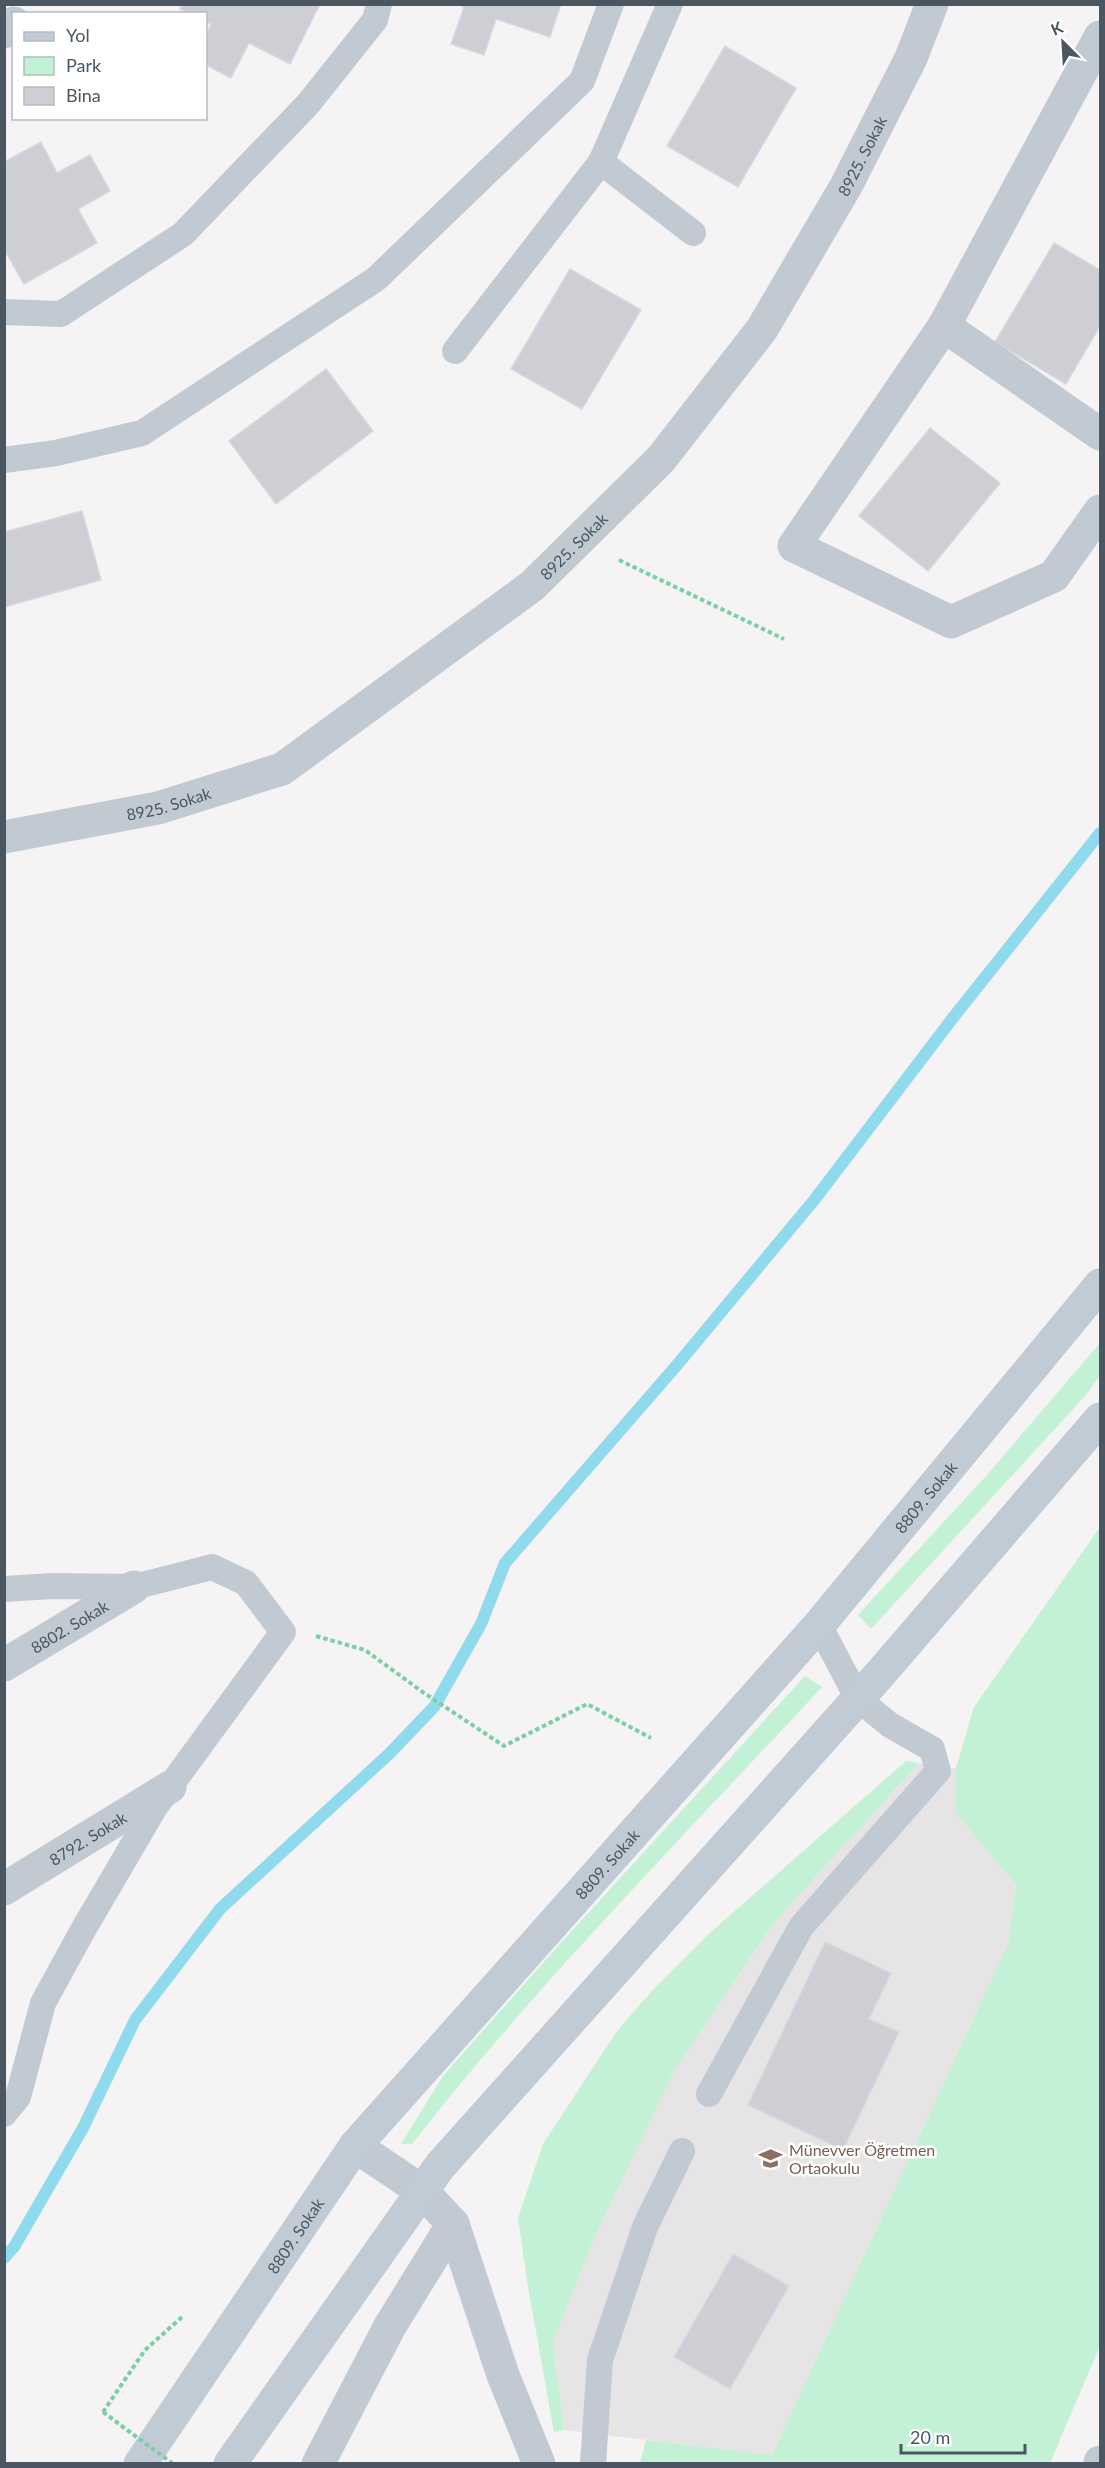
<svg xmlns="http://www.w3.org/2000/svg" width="1105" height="2468" viewBox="0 0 1105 2468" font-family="Lato,sans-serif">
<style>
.education{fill:#e6e4e5}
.green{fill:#c3f1d5}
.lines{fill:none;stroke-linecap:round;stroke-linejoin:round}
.stream{stroke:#90daee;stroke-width:12}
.building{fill:#cdcfd5;stroke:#d7d9de;stroke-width:1.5}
.path{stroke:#7ad0a6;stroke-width:4;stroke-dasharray:4.5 3;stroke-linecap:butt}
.lane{stroke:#c1cad2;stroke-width:26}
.street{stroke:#c1cad2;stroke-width:33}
.secondary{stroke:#c1cbd6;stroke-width:33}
.path-bridge{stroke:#7ad0a6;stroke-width:4;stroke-dasharray:4.5 3;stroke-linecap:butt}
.labels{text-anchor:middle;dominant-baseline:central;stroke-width:5;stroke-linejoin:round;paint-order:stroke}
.street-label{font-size:16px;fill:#4a5661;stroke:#fff}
.education-label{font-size:16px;fill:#785e54;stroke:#fff;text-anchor:start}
</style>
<rect width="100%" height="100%" fill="#f5f3f3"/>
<polygon class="education" points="919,1763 938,1771 956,1768 956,1813 1016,1885 1008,1944 772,2455 564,2430 553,2343 592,2243 674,2071 771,1926"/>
<g class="green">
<polygon points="1100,1343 1100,1375 1086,1395 871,1629 858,1615 987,1475"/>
<polygon points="1100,1527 1100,2346 1050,2463 640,2463 646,2440 772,2455 1008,1944 1016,1885 956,1813 956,1768 974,1707"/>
<path d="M805 1676 822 1687C683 1837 538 1983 412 2144H401L443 2076 558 1946Z"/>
<polygon points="906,1761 919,1763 771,1926 674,2071 592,2243 553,2343 564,2430 554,2432 528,2287 518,2218 543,2144 617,2031 651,1992 712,1931"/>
</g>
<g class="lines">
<polyline class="stream" points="4,2258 14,2247 83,2128 135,2020 220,1909 389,1754 434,1707 481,1624 505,1563 677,1365 815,1199 952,1019 1100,833"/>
</g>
<g class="building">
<polygon points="182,4 320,4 290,64 249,43 231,78 206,65 206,35 211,24 206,22 206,14 189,14 180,9"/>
<polygon points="457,4 561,4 550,37 496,19 484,55 451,44 464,7"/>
<polygon points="725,46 796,88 738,187 667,146"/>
<polygon points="41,142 57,173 90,155 110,191 78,209 97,243 24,284 4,249 4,162"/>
<polygon points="1054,243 1100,270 1100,326 1066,384 995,342"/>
<polygon points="570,269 641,310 582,409 511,369"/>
<polygon points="326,369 373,431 276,504 229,441"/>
<polygon points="930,428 1000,483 928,571 859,516"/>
<polygon points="82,511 101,580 4,607 4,532"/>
<polygon points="825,1942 891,1973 869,2019 899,2032 843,2150 748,2105"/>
<polygon points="733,2254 789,2286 730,2389 674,2357"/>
</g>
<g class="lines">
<g class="path">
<polyline points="619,560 784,639"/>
<polyline points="316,1636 365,1650 424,1693 504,1746 587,1704 651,1738"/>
<polyline points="103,2412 145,2350 183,2316"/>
</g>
<g class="lane">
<polyline points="670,4 601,162 693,233"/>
<polyline points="4,312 61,314 183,234 308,104 375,20 379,4"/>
<polyline points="455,351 601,162"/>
<polyline points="4,460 56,453 142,433 376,279 582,81 611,4"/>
<polyline points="4,1589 53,1586 134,1587 212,1567 246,1583 283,1632 155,1807 83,1930 43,2003 18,2097 4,2114"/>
<polyline points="709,2094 801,1927 938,1771 932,1749 890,1725 858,1699 819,1625"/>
<polyline points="593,2464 600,2360 645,2227 682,2151"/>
</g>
<g class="street">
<polyline points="4,32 14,23"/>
<polyline points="1100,37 944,326 794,546 951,622 1054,576 1100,511"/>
<polyline points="944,326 1100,434"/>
<path id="s1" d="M4 837 158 808 282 769 532 586 661 459 762 329 846 186 911 58 932 4"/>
<path id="s2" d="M4 1665 134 1587"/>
<path id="s3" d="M4 1889 170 1787"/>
<polyline points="355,2146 422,2191 453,2224 503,2375 539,2464"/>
<polyline points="318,2464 390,2326 453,2224"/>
<polyline points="1100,2464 1100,2462"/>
</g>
<g class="secondary">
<path id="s4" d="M140 2464 355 2146 819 1625 1100 1285"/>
<polyline points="230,2464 440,2166 880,1674 1100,1419"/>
</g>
<polyline class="path-bridge" points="103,2412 173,2464"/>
</g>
<defs>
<symbol id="school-bare" viewBox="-9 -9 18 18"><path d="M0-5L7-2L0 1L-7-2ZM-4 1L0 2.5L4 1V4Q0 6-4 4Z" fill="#8d6e63" stroke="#fff" stroke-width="2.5" paint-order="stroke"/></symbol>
</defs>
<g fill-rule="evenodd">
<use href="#school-bare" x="754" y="2142" width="33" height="33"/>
</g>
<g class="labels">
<g class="street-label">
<text stroke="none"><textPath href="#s1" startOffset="1142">8925. Sokak</textPath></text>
<text stroke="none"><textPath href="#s1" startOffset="654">8925. Sokak</textPath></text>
<text stroke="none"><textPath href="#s1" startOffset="168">8925. Sokak</textPath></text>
<text stroke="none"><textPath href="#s4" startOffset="1248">8809. Sokak</textPath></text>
<text stroke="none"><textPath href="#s2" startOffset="76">8802. Sokak</textPath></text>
<text stroke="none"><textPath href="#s3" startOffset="98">8792. Sokak</textPath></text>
<text stroke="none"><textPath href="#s4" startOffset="762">8809. Sokak</textPath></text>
<text stroke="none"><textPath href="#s4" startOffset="276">8809. Sokak</textPath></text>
</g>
<g class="education-label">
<text x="789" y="2149">Münevver Öğretmen<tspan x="789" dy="18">Ortaokulu</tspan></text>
</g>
</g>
<rect width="1105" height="2468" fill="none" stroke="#4a5661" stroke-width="12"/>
<rect x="12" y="12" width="195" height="108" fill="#ffffff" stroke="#b7bbc0" stroke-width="1.5"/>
<rect x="24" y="32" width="30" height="9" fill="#c1cbd6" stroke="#b7bbc0" stroke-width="1.5"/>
<text x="66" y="42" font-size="18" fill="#4a5661">Yol</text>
<rect x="24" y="57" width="30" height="18" fill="#c3f1d5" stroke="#b7bbc0" stroke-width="1.5"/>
<text x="66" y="72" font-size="18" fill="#4a5661">Park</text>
<rect x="24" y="87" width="30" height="18" fill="#cdcfd5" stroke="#b7bbc0" stroke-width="1.5"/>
<text x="66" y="102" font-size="18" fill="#4a5661">Bina</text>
<g transform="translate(1063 42) rotate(336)" stroke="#ffffff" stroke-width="4.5" paint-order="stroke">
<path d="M0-4.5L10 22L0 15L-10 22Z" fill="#4a5661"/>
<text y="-9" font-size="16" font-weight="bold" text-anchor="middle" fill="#4a5661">K</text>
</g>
<path d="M901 2444v9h124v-9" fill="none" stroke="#4a5661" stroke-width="3"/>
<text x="910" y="2444" font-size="18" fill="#4a5661" stroke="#ffffff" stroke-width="4.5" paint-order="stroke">20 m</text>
</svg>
